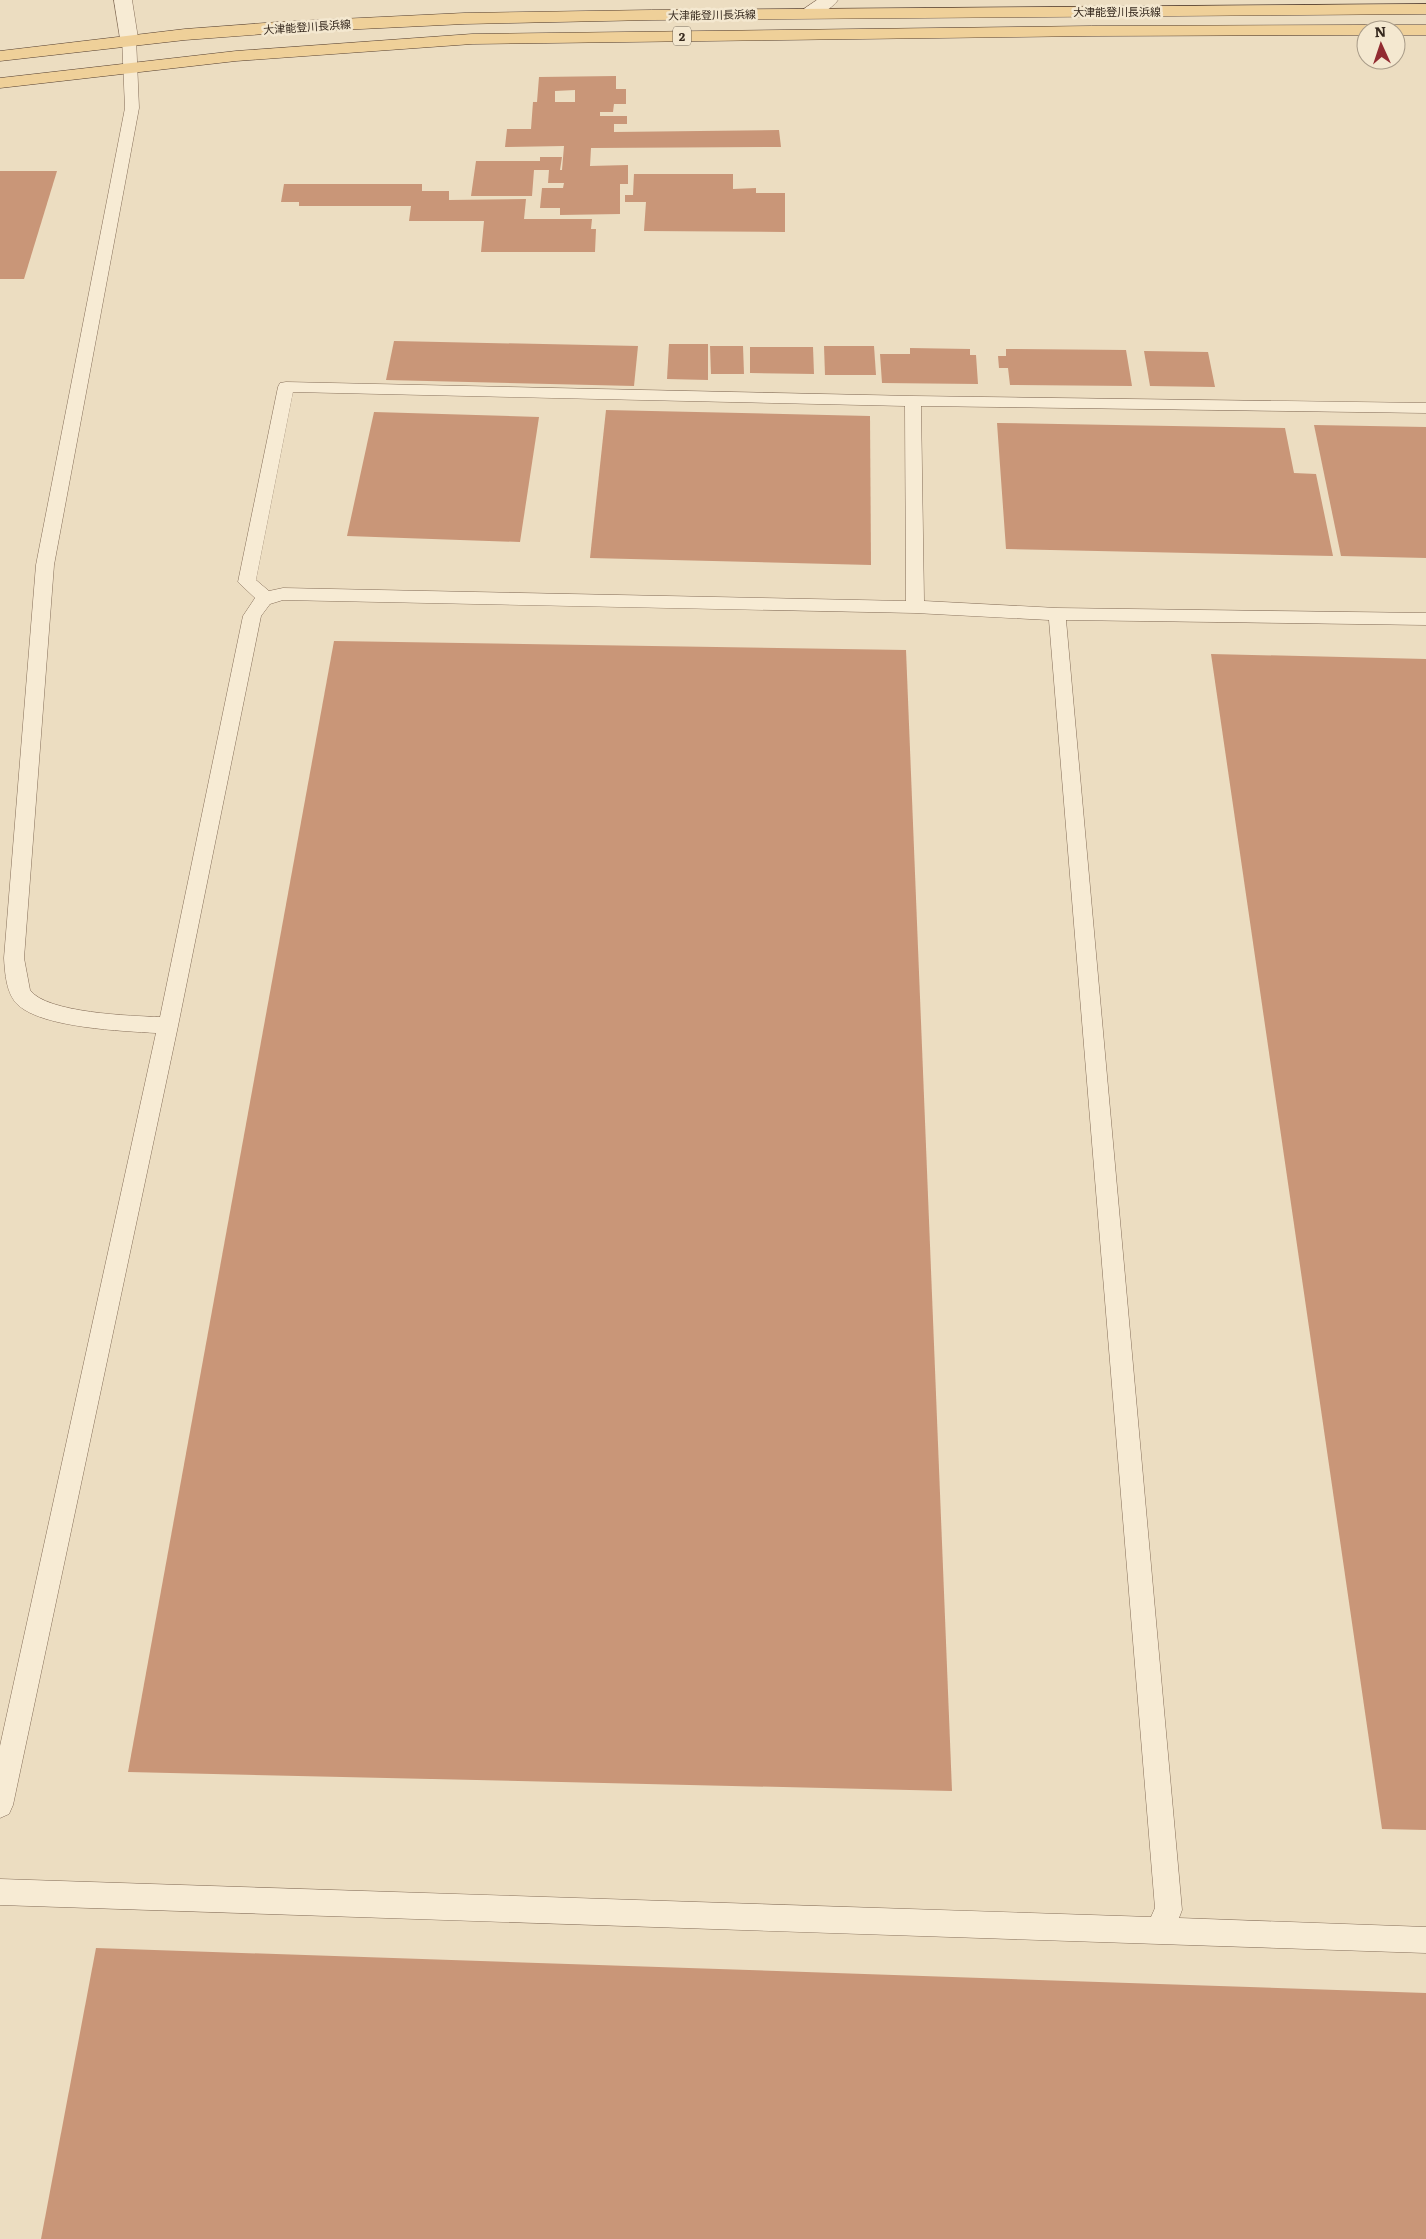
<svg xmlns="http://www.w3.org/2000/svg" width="1426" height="2239" viewBox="0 0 1426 2239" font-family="Literata,'Noto Sans JP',serif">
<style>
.building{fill:#c99678;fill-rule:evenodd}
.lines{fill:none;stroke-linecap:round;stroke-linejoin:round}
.service-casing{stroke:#856e59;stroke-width:1}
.minor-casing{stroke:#856e59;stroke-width:1}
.tertiary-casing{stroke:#856e59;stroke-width:1}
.primary-casing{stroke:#533d2e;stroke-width:1}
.service{fill:#f7ebd4;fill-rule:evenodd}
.minor{fill:#f7ebd4;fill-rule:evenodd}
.tertiary{fill:#f7ebd4;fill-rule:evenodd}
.primary{fill:#efd099;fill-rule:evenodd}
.labels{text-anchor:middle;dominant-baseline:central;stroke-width:5;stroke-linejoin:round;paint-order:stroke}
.far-street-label{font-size:11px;fill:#35281d;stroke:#f4e8d0}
.shield{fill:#f4e8d0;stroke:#6e6253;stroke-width:1}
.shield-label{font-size:12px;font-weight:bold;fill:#35281d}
</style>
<rect width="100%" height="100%" fill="#ecddc1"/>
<g class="building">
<path d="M616 76V89H626V104H614L613 112H600V116H627V124H614V132L779 130 781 147 591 148 590 166 628 165V184H620V214L560 215V208H540L542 188H563L564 183H548L549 170H534L532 196H471L476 161H540V157H562L560 170H562L564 146 505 147 507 129H531L533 102H537L539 77ZM575 90V102H555V91Z"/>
<polygon points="0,171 57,171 24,279 0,279"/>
<polygon points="634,174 733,174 733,189 756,188 756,193 785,193 785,232 644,231 646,202 625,202 625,195 633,195"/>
<polygon points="284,184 422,184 422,191 449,191 449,200 526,199 524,219 592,219 591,229 596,229 595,252 481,252 484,221 409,221 411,206 299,206 299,202 281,202"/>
<polygon points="394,341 638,346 634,386 386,380"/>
<polygon points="669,344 708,344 708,380 667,379"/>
<polygon points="710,346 743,346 744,374 711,374"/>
<polygon points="824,346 874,346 876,375 825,375"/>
<polygon points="750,347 813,347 814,374 750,373"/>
<polygon points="910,348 970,349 970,355 976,355 978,384 882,383 880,354 910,354"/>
<polygon points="1006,349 1126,350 1132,386 1010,385 1008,368 999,368 998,356 1006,356"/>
<polygon points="1144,351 1208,352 1215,387 1150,386"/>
<polygon points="606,410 870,416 871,565 590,558"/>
<polygon points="374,412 539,417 520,542 347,536"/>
<polygon points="997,423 1285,428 1294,473 1316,474 1333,556 1006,549"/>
<polygon points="1314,425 1426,427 1426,558 1341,556"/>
<polygon points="334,641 906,650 952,1791 128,1772"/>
<polygon points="1211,654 1426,659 1426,1830 1382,1829"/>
<polygon points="96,1948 1426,1993 1426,2239 41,2239"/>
</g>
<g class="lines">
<defs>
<path id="service" d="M129 34 136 38 139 108 54 565 24 958 30 990C46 1013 132 1016 160 1017L243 616 255 598 238 582 278 387 280 383 286 382 913 396 1426 403V413L921 406 924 601 1057 608 1426 613V625L1066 620 1182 1910 1179 1918 1426 1927V1953L0 1905V1879L1151 1917 1155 1908 1049 620 915 613 283 600 270 604 261 616 178 1026 13 1805 9 1814 0 1818V1746L156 1033C123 1031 43 1028 18 1005 6 994 5 973 4 958L36 565 125 108 122 38ZM293 392 905 406 906 601 283 588 269 591 256 580Z"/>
<path id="minor" d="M817 0H838C831 10 812 20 801 17L798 13Z"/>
<polygon id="tertiary" points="114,0 132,0 138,38 135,42 123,42 120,38"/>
<g id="primary">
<polygon points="1426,4 1426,14 651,20 464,24 278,33 185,40 0,61 0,51 185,29 278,22 464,13 651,10"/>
<polygon points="1366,25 1372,26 1375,30 1366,30 1366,35 1091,36 472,44 236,61 0,88 0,78 236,51 472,34 1091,26"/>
<polygon points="1396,25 1426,25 1426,35 1396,35 1396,30 1387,30 1390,26"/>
</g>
</defs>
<use href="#service" class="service-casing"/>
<use href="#minor" class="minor-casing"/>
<use href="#tertiary" class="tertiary-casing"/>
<use href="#primary" class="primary-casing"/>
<use href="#service" class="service"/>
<use href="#minor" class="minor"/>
<use href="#tertiary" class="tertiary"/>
<use href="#primary" class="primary"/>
</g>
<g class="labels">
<g class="far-street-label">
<text x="1117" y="11">大津能登川長浜線</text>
<text transform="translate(712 14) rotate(-1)">大津能登川長浜線</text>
<text transform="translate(307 26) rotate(-4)">大津能登川長浜線</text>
</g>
<rect class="shield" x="673" y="26.5" width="18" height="19" rx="4"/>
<g class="shield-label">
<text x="682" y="36">2</text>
</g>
</g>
<g transform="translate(1381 45) rotate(357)"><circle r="24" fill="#f4e8d0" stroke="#a89b88"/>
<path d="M0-4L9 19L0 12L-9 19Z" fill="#922b31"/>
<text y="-8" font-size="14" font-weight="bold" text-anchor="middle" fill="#35281d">N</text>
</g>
</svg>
